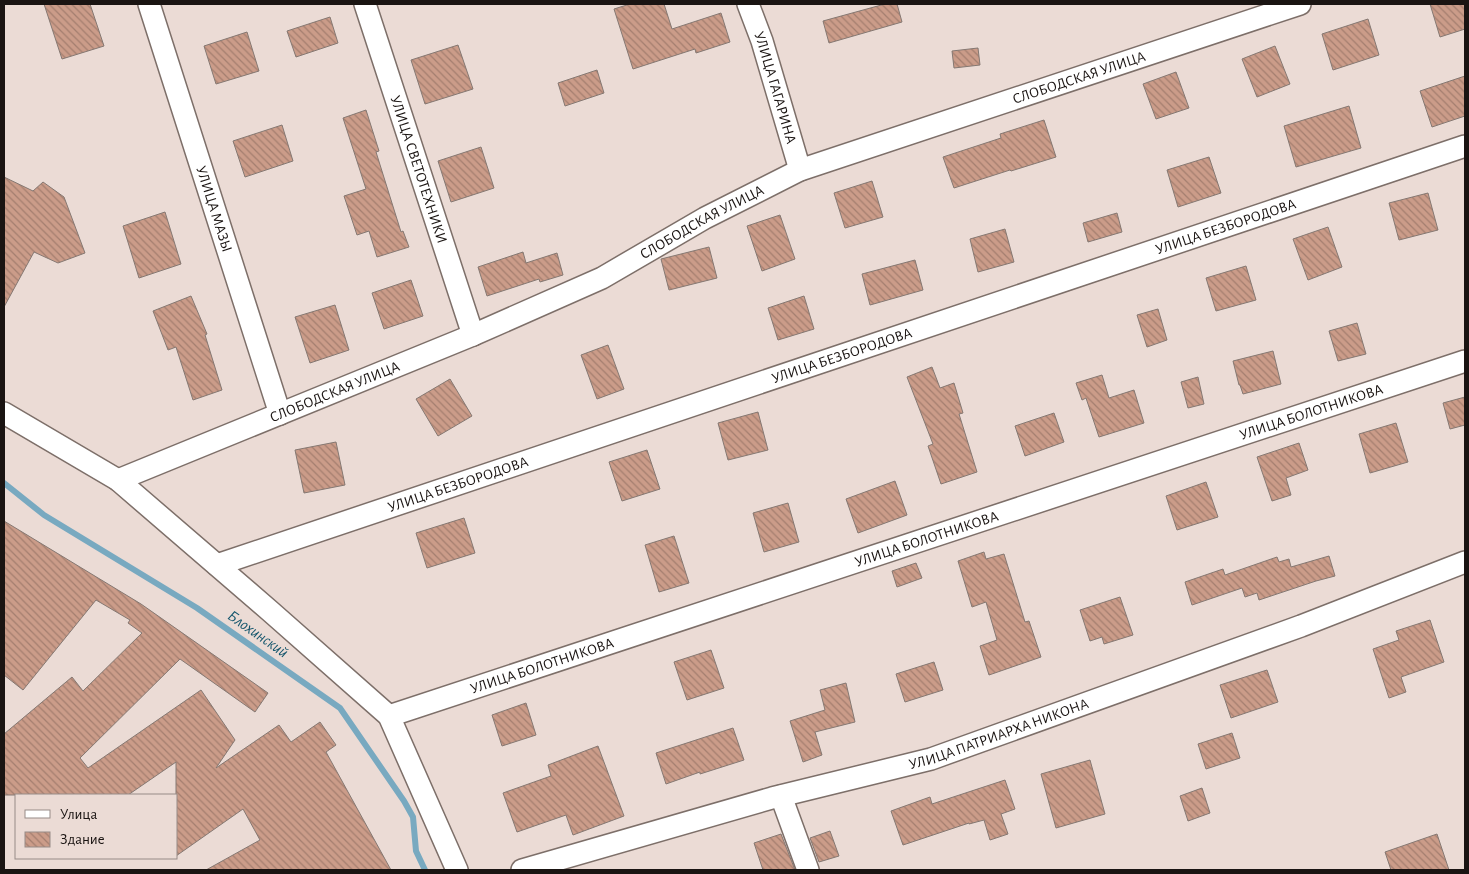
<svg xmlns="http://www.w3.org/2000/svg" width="1469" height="874" viewBox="0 0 1469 874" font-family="'Alegreya Sans',sans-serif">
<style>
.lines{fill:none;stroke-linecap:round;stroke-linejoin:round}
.stream{stroke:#78a9c0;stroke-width:6}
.building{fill:url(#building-back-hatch);stroke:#857872}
.minor-casing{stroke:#7d6f69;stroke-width:24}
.minor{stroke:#fff;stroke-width:21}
.labels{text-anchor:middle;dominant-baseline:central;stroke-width:4;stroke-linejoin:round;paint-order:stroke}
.street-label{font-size:15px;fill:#1a1412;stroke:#ebdbd5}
.water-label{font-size:16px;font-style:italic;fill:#13556c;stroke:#ebdbd5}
</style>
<defs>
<pattern id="building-back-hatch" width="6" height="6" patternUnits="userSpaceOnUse" patternTransform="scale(1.25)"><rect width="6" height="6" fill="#cb9c89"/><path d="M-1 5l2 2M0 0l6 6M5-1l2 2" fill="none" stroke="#a47e6f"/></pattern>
</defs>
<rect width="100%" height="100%" fill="#ebdbd5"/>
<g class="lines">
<polyline class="stream" points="4,483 44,515 197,608 340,708 404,801 413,817 416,851 425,870"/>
</g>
<g class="building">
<polygon points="44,4 90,4 104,46 62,59"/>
<polygon points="630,4 664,4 672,29 721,13 730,42 696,53 695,49 633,69 614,9"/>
<polygon points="885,4 897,4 902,22 829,43 823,21"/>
<polygon points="1430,4 1465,4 1465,29 1440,37"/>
<polygon points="330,17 338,43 296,57 287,31"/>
<polygon points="1368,19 1379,55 1333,70 1322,34"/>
<polygon points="247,32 259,71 216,84 204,46"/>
<polygon points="458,45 473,89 425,104 411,60"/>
<polygon points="1275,46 1290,84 1257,97 1242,59"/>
<polygon points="978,48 980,65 954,68 952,51"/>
<polygon points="597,70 604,93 565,106 558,83"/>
<polygon points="1176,72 1189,108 1156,119 1143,84"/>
<polygon points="1465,76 1465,116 1432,127 1420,91"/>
<polygon points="1349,106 1361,148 1296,167 1284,126"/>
<polygon points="366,110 379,151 376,152 401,232 403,231 409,247 377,257 369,231 357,235 344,196 366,189 343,118"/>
<polygon points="1044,120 1056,157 1011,171 1010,170 954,188 943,157 1001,138 1000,134"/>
<polygon points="282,125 293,161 245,177 233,141"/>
<polygon points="481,147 494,188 451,202 438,161"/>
<polygon points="1209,157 1221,193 1178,207 1167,170"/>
<polygon points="4,177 33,191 43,182 64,197 85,253 58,263 34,252 4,307"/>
<polygon points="872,181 883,217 845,228 834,193"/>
<polygon points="1428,193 1438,230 1399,240 1389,203"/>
<polygon points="165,212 181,264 139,278 123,226"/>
<polygon points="1117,213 1122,232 1088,242 1083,223"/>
<polygon points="780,215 795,259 762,271 747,226"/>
<polygon points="1328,227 1342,267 1308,280 1293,239"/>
<polygon points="1005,229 1014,262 978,272 970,239"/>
<polygon points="709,247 717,278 669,290 661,259"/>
<polygon points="523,252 526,263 557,253 563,275 540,282 539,279 487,296 478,267"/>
<polygon points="915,260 923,290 870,305 862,274"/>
<polygon points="1246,266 1256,300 1216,311 1206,278"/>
<polygon points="411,280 423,316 384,329 372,293"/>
<polygon points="191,296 207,334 205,335 222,390 193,400 176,347 168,350 153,311"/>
<polygon points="804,296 814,329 778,340 768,308"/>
<polygon points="335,305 349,350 310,363 295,317"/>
<polygon points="1158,309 1167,340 1147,347 1137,315"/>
<polygon points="1357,323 1366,354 1338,361 1329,331"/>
<polygon points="608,345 624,389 597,399 581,355"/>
<polygon points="1273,351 1281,384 1243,394 1240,385 1239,385 1233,361"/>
<polygon points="932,367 940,388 954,383 963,413 959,414 977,472 941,484 928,446 933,444 907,377"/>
<polygon points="1102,375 1109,398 1134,390 1144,423 1099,437 1086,398 1082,400 1076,383"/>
<polygon points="1198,377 1204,404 1188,408 1181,382"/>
<polygon points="450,379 472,416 438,436 416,399"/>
<polygon points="1465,397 1465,425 1450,429 1443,403"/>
<polygon points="758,412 768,450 728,460 718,423"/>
<polygon points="1054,413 1064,442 1025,456 1015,426"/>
<polygon points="1396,423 1408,462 1370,473 1359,434"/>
<polygon points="336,442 345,485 304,493 295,450"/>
<polygon points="1299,443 1308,470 1286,478 1291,495 1272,501 1257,457"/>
<polygon points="647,450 660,489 622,501 609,462"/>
<polygon points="895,481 907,515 858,533 846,499"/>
<polygon points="1206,482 1218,517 1177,530 1166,496"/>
<polygon points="788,503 799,542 764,552 753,513"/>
<polygon points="464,518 475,553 427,568 416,533"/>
<polygon points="4,521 141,604 268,693 255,712 180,659 80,758 88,768 201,690 235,740 216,768 279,725 291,742 320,722 336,745 326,752 391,870 206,870 260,840 243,809 176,856 176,762 128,795 4,795 4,734 72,677 83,691 142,633 128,623 130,620 96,600 23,690 4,675"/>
<polygon points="674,536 689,583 659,592 645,545"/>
<polygon points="984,552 986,559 1004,554 1025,622 1029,621 1041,657 989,675 980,646 997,640 986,602 972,607 958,561"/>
<polygon points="1329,556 1335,576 1316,581 1259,600 1257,593 1245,597 1242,588 1192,605 1185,582 1223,569 1225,575 1277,557 1279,562 1289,559 1291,567"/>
<polygon points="916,563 922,578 897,587 892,571"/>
<polygon points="1120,597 1133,635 1104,644 1102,637 1090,641 1080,610"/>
<polygon points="1430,620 1444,662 1401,677 1406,692 1389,698 1373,649 1399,640 1396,631"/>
<polygon points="711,650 724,688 687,700 674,662"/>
<polygon points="934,662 943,690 905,702 896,674"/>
<polygon points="1267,670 1278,702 1231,718 1220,685"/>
<polygon points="846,683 855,722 815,732 822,755 803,762 790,721 825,710 820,690"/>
<polygon points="526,703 536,735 502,746 492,715"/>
<polygon points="733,728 744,760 700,774 700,772 666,784 656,753"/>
<polygon points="1232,733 1240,758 1206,769 1198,744"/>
<polygon points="598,746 624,816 573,835 566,815 517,832 503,793 551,776 548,765"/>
<polygon points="1090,760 1105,814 1056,828 1041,774"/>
<polygon points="1005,780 1015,809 1001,814 1008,834 990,840 984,820 969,824 969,823 903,845 891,811 930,797 932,804"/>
<polygon points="1202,788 1210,813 1188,821 1180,796"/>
<polygon points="830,831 839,856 819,862 810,838"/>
<polygon points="781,834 795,870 763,870 754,843"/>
<polygon points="1437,834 1449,870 1391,870 1385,852"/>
</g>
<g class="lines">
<defs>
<g id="minor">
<path id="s1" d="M149 4 280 414"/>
<path id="s2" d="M365 4 473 335"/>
<path id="s3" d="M748 4 762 41 800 170"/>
<polyline points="4,413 118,480 270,611 389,716 457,870"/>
<path id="s4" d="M118 480 473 335 602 278 705 218 800 170 1300 4"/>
<path id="s5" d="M217 565 1465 146"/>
<path id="s6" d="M389 716 1465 361"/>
<polyline points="781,796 808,870"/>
<path id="s7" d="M522 870 772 798 931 759 1301 626 1465 562"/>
</g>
</defs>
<use href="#minor" class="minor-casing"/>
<use href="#minor" class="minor"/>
</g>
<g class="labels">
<g class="street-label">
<text stroke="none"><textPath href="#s4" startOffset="1044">СЛОБОДСКАЯ УЛИЦА</textPath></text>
<text stroke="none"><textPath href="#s3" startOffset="88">УЛИЦА ГАГАРИНА</textPath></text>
<text stroke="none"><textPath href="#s2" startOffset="174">УЛИЦА СВЕТОТЕХНИКИ</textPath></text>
<text stroke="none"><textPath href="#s1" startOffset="215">УЛИЦА МАЗЫ</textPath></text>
<text stroke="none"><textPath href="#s4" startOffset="639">СЛОБОДСКАЯ УЛИЦА</textPath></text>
<text stroke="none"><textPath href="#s5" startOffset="1064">УЛИЦА БЕЗБОРОДОВА</textPath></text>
<text stroke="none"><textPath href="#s5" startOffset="659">УЛИЦА БЕЗБОРОДОВА</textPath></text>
<text stroke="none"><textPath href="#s4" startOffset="234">СЛОБОДСКАЯ УЛИЦА</textPath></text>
<text stroke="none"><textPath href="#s6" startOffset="971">УЛИЦА БОЛОТНИКОВА</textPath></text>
<text stroke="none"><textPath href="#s5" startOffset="254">УЛИЦА БЕЗБОРОДОВА</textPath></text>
<text stroke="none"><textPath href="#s6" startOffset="566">УЛИЦА БОЛОТНИКОВА</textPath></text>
<text stroke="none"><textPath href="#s6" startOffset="161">УЛИЦА БОЛОТНИКОВА</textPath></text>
<text stroke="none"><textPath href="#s7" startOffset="496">УЛИЦА ПАТРИАРХА НИКОНА</textPath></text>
</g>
<g class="water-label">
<text transform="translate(258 634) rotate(35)">Блохинский</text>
</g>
</g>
<rect width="1469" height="874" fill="none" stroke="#1a1412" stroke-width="10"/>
<rect x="15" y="794" width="162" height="65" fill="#ebdbd5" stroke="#978b87"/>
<rect x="25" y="810" width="25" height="8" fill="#ffffff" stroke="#978b87"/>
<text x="60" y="819" font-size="15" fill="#1a1412">Улица</text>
<rect x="25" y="832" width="25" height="15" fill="url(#building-back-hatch)" stroke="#978b87"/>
<text x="60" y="844" font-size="15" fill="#1a1412">Здание</text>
</svg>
